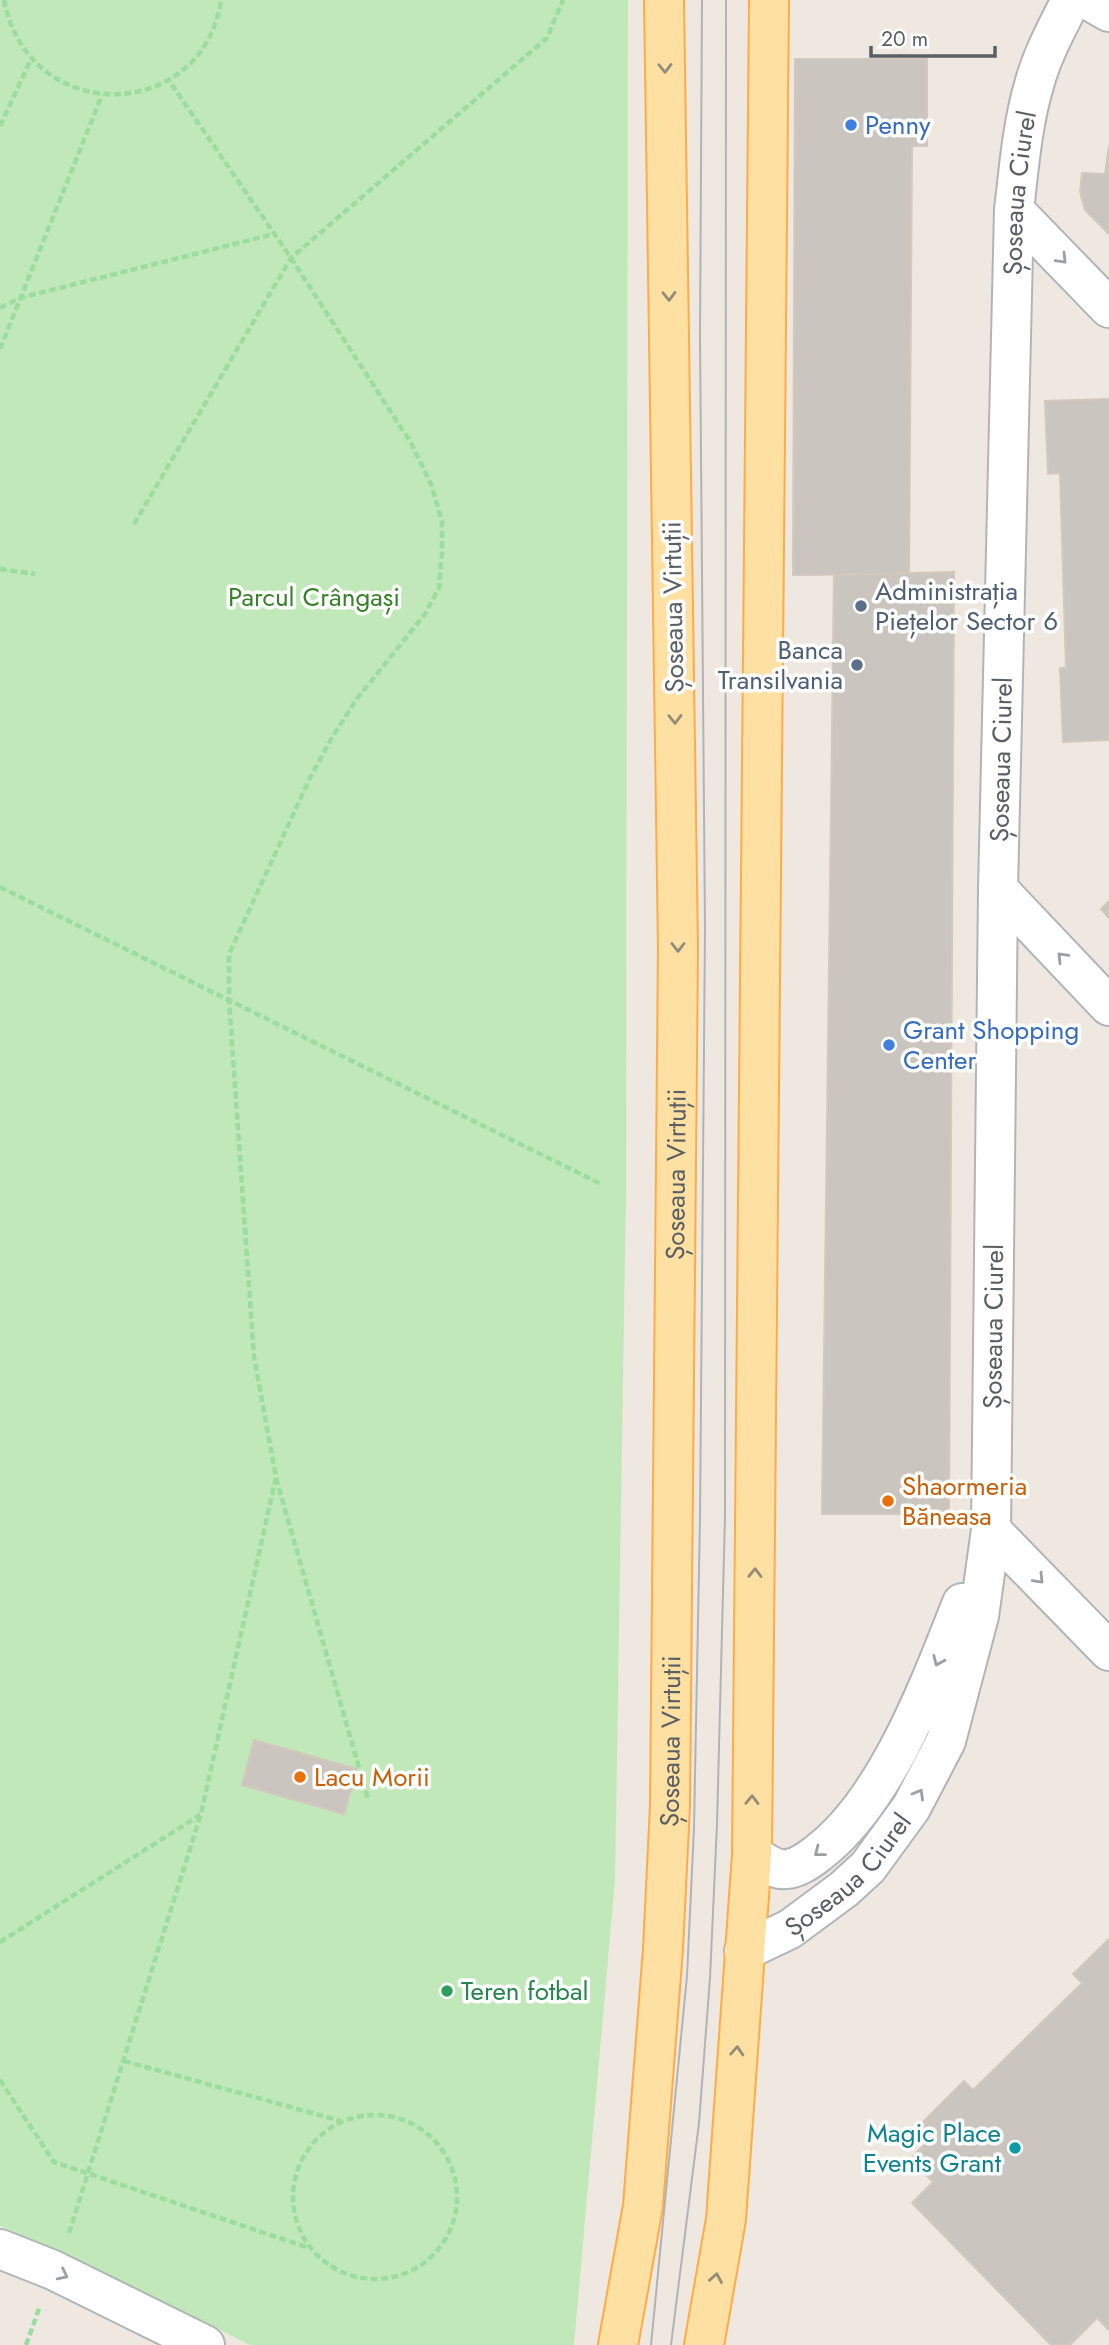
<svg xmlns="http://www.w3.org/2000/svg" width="1109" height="2345" viewBox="0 0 1109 2345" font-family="Jost,sans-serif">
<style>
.green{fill:#c1e8b9}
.building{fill:#cbc5bf;stroke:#d3c8bd;stroke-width:2}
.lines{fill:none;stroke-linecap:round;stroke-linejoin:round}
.minor-casing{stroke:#b1b5b9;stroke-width:42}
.major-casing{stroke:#ffab47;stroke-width:42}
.path{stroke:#9bdca0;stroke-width:4.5;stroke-dasharray:7 3.5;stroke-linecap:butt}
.minor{stroke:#fff;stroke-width:38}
.major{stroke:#ffe0a3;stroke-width:38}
.tram{stroke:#b2b3b4;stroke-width:2}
.oneway{stroke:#938c79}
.oneway2{stroke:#9b9fa1}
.shop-dot{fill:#3f7fe0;stroke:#fff;stroke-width:2.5}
.service-dot{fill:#5c6f8a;stroke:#fff;stroke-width:2.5}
.food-dot{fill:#e8710a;stroke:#fff;stroke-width:2.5}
.leisure-dot{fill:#2e9e5b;stroke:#fff;stroke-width:2.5}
.culture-dot{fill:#0f9aa8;stroke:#fff;stroke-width:2.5}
.labels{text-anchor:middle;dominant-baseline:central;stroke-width:7;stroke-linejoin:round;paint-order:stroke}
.shop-label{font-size:26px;fill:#366cbe;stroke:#fff;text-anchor:start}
.street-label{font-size:26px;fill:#595f63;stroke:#fff}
.service-label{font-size:26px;fill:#4e5e75;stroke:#fff;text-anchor:start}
.park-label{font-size:26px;fill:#36812a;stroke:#fff}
.food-label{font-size:26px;fill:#c56008;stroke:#fff;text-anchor:start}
.leisure-label{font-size:26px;fill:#27864d;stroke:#fff;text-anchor:start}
.culture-label{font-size:26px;fill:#0d838f;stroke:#fff;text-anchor:end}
</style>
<rect width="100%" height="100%" fill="#eee8e0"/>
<polygon class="green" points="0,0 628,0 626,1193 615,1880 574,2345 250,2345 63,2252 0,2226"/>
<g class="building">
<polygon points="795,59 927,59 927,146 912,146 909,574 793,575"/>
<polygon points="1109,146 1109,234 1085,210 1080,192 1082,173 1105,174"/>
<polygon points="1109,399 1109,740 1063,742 1060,668 1066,668 1060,473 1048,474 1045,401"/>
<polygon points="954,572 949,1514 822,1514 834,575"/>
<polygon points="1109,901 1109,918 1101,909"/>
<polygon points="254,1740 357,1769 344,1814 242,1785"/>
<polygon points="1109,1939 1109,2330 1097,2318 1070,2345 1051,2345 912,2203 933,2182 910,2159 932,2137 920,2125 964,2081 973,2090 1082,1983 1073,1974"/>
</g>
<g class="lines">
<defs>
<g id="minor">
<polyline points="1088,0 1109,12"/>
<polyline points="1014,210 1109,308"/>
<polyline points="998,889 1109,1006"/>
<polyline points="991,1530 1109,1651"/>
<path d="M752 1854C760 1859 769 1867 780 1869 794 1871 808 1861 818 1853 887 1801 931 1681 962 1603"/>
<path id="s1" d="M744 1951 790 1929 844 1889 868 1867 911 1808 946 1741 979 1616 991 1530 998 889 1014 210C1019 168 1022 126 1034 85 1042 55 1057 28 1071 0"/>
<polyline points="0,2249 53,2270 205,2345"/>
</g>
<g id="major">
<path id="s2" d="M618 2345 643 2206 663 1949 670 1805 678 949 664 0"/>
<polyline points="704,2345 726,2219 752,1854 769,0"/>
</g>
</defs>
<use href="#minor" class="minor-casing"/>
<use href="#major" class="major-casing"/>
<g class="path">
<path d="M4 0C28 127 203 124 221 0"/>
<polyline points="0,126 31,59"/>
<polyline points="0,308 20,298 274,234"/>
<polyline points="0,349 102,95"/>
<polyline points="134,524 291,258 547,38 563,0"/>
<polyline points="0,569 35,574"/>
<polyline points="0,887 601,1184"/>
<polyline points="276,1478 368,1799"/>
<polyline points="0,1942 200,1815"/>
<polyline points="124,2061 341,2121"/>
<polyline points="0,2080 54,2162 309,2248"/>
<circle cx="375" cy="2197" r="82"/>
<polyline points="69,2233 201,1814 276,1477 254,1357 229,1000 229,954 309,780 330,741 356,700 425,614 439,588 442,553 442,521 431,484 411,443 291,258 168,79"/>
<polyline points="26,2345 40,2306"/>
</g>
<use href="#minor" class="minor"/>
<use href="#major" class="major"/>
<g class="tram">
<polyline points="651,2345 687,1976 694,1828 700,1518 705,929 700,336 702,0"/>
<polyline points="671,2345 699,2123 710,1978 717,1824 725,1516 726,0"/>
</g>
</g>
<defs><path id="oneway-chevron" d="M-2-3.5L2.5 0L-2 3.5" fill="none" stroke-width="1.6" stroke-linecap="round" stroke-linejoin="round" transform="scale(1.75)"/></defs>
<g class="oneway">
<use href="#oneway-chevron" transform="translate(665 68) rotate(89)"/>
<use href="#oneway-chevron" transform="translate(669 296) rotate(89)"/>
<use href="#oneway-chevron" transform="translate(675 719) rotate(89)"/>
<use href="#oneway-chevron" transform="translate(678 947) rotate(90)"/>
<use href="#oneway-chevron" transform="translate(755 1573) rotate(-89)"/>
<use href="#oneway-chevron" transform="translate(752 1800) rotate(-89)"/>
<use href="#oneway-chevron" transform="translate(737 2051) rotate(-86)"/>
<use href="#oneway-chevron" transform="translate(716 2278) rotate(-80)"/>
</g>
<g class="oneway2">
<use href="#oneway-chevron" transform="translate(1062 259) rotate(46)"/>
<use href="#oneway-chevron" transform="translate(1062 957) rotate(-134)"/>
<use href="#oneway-chevron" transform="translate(1039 1579) rotate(46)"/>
<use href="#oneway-chevron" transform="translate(938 1661) rotate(114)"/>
<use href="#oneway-chevron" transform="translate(919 1794) rotate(-60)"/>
<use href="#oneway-chevron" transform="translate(819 1852) rotate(142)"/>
<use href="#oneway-chevron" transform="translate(63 2275) rotate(26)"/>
</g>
<g class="shop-dot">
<circle cx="851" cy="125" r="7"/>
<circle cx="889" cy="1045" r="7"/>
</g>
<g class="service-dot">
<circle cx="861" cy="606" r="7"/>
<circle cx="857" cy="665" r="7"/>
</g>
<g class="food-dot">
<circle cx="888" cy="1501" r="7"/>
<circle cx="300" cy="1777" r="7"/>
</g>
<circle class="leisure-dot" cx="447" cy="1991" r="7"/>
<circle class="culture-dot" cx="1015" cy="2148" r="7"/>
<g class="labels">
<g class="shop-label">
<text x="865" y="125">Penny</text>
<text x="903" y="1030">Grant Shopping<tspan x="903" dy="30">Center</tspan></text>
</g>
<g class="street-label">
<text stroke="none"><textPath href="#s1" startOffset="1853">Șoseaua Ciurel</textPath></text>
<text transform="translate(673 607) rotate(-91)">Șoseaua Virtuții</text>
<text stroke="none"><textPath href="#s1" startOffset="1286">Șoseaua Ciurel</textPath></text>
<text stroke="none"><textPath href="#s2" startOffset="1174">Șoseaua Virtuții</textPath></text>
<text stroke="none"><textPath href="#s1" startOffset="719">Șoseaua Ciurel</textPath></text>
<text stroke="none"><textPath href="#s2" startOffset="607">Șoseaua Virtuții</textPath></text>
<text stroke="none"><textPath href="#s1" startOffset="131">Șoseaua Ciurel</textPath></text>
</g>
<g class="service-label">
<text x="875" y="591">Administrația<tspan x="875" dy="30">Piețelor Sector 6</tspan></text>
<text x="843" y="650" text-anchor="end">Banca<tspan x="843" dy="30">Transilvania</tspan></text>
</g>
<g class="park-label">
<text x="314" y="597">Parcul Crângași</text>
</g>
<g class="food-label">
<text x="902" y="1486">Shaormeria<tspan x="902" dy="30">Băneasa</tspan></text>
<text x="314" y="1777">Lacu Morii</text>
</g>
<g class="leisure-label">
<text x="461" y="1991">Teren fotbal</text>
</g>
<g class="culture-label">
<text x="1001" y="2133">Magic Place<tspan x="1001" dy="30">Events Grant</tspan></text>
</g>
</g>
<path d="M871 46v10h124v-10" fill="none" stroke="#595f63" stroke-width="3.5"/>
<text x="881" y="46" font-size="21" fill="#595f63" stroke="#ffffff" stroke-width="5" paint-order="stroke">20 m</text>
</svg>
